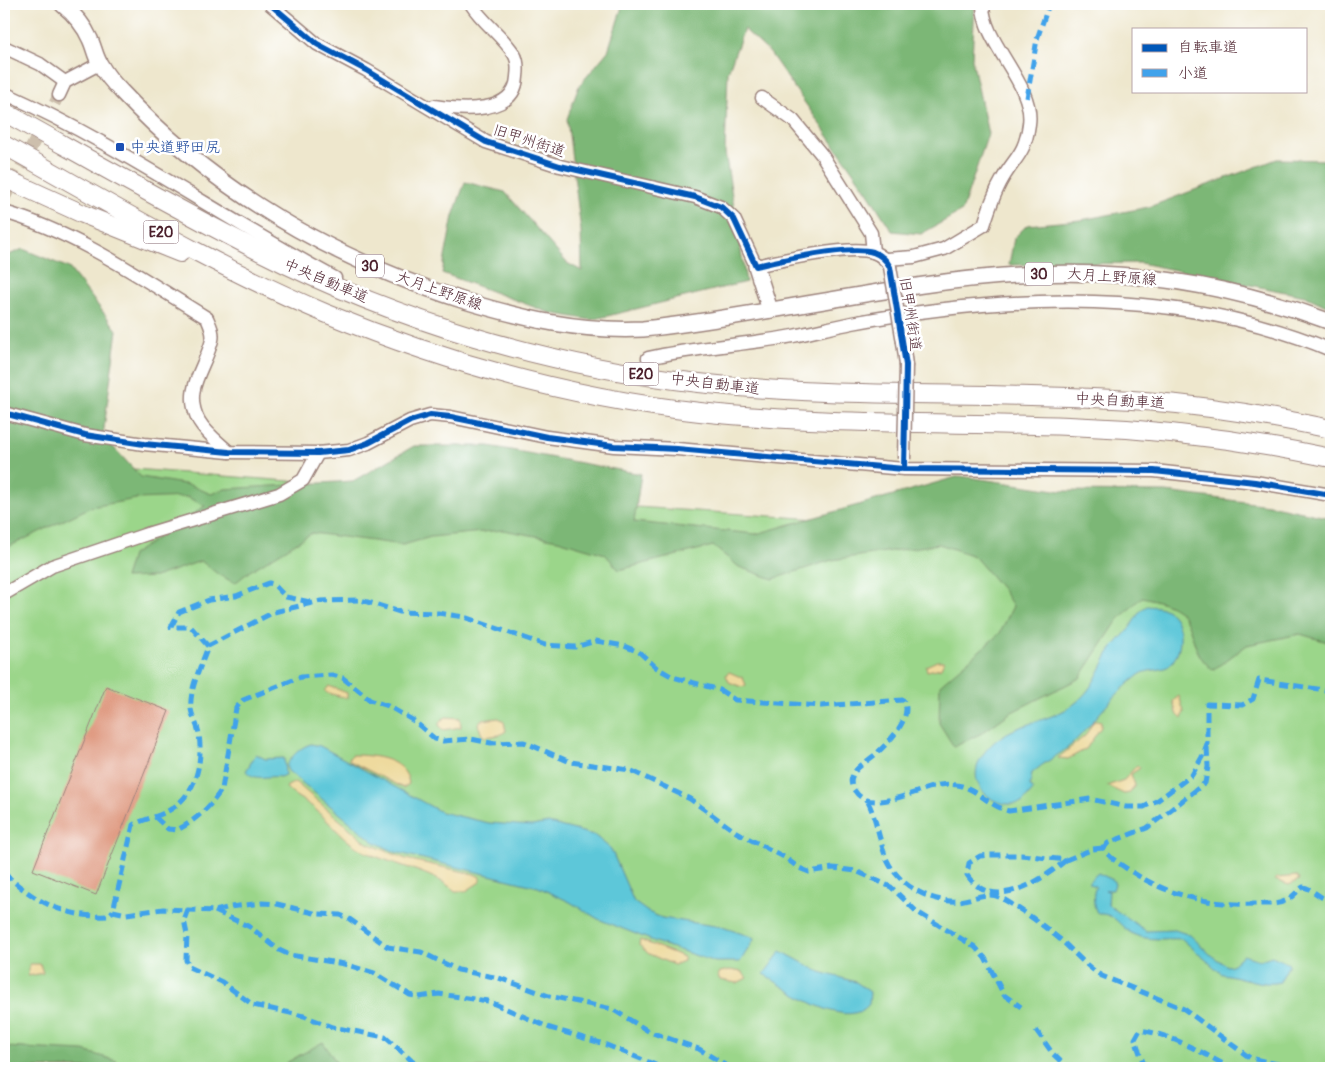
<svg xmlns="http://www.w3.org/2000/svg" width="1335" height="1072" viewBox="0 0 1335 1072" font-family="Pangolin,'Klee One',sans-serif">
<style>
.green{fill:#9bd68a;stroke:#727a5a}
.forest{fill:#7cb776;stroke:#636b50}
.sand{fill:#eeda9e;stroke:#9c7c64}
.water{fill:#5dc7d9;stroke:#547382}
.building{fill:#dc9074}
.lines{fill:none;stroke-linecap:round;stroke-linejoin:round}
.minor-tunnel{stroke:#cdbfad;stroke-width:12;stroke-dasharray:12 6;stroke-linecap:butt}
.minor-casing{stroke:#9c837c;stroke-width:15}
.major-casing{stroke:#9c837c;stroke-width:18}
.highway-casing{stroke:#9c837c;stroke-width:20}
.minor{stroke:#fff;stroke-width:12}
.major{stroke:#fff;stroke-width:15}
.highway{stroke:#fff;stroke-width:18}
.minor-bridge-casing{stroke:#9c837c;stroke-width:15;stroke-linecap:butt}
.minor-bridge{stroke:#fff;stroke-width:12}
.quiet{stroke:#40a2eb;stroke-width:5;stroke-dasharray:10 5;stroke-linecap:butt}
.cycleway-casing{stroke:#fff;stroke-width:9}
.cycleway{stroke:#0057b8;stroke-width:6}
.transit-dot{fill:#1a4fb4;stroke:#fff;stroke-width:2}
.labels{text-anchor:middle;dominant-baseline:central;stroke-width:5;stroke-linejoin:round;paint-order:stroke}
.shield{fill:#fff;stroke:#80626b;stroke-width:1}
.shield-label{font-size:14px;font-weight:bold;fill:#4a1f2b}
.street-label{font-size:15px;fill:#4a1f2b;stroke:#fff}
.transit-label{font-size:15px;fill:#164399;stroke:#fff;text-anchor:start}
</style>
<rect width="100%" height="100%" fill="#fff"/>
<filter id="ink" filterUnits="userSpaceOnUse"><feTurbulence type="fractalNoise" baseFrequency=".02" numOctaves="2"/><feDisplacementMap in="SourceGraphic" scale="10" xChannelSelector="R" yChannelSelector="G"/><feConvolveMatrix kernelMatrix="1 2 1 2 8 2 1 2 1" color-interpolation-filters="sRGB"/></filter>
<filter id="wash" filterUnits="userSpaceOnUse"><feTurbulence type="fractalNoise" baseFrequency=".0096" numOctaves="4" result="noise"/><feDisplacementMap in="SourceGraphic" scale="20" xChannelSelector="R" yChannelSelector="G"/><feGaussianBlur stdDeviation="1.12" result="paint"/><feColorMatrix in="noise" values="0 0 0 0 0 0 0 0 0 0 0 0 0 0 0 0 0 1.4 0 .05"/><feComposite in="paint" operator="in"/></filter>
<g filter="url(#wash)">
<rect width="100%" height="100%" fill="#eee7cd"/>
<polygon class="green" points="4,459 561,502 1238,547 1331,572 1331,1068 4,1068"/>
<g class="forest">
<polygon points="623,4 975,4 972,59 988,134 962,211 921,234 892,231 868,193 770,53 744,29 728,72 725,152 746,282 591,320 550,313 442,273 453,216 465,182 505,192 567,263 582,271 581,231 567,119 579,86 608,51"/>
<polygon points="1277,159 1331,160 1331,308 1305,296 1140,263 1009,265 1014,238 1027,225 1081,220 1149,207"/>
<path d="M23 249 69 268 117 330 103 436 141 477 190 485 211 494 225 489 353 481 414 446H489L641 474 634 522 756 534 960 476 1062 491 1166 492 1269 505 1331 518V643L1300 634 1247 645 1213 670C1193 654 1196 641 1186 620 1179 605 1156 600 1142 597L1118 620 1080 678 1010 713 982 733 954 747 939 723 940 685 1000 633 1013 606 1003 590 974 556 939 544 832 560 773 579 739 567 713 546 619 570 605 554 558 540 503 530 431 537 403 545 312 533 250 571 235 583 219 575 201 561 155 577 125 578 132 555 205 506 187 497 136 499 91 507 4 549V257Z"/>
<polygon points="323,1042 340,1068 286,1068 286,1063"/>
<polygon points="4,1047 84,1051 117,1061 111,1068 4,1068"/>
</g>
<g class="sand">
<polygon points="937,661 944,661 941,668 927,671 926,666"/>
<polygon points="729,672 743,678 746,685 742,687 729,682 726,675"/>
<polygon points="329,686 347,693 347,698 327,693 325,691"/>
<polygon points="1179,696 1184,712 1182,719 1176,713 1173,701"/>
<polygon points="446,717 460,718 461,727 443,730 439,725 440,721"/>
<polygon points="499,718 504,722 506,731 500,735 485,737 482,735 478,724 481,720"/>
<polygon points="1097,720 1101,721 1101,727 1086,749 1068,759 1058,758 1086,735 1093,722"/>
<path d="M352 755C373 755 406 758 409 784L403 788 350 761 349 758Z"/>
<polygon points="1137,765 1140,768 1131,774 1135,785 1130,793 1124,794 1107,786 1124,780"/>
<path d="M295 782 367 843 406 859 474 874 480 877V882L466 891H455C435 872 390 864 363 851 344 841 330 822 314 808 306 801 291 795 286 787Z"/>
<polygon points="1297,876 1299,880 1289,885 1275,880 1277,878"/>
<polygon points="640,940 684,957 684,961 674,965 649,954 639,945"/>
<polygon points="30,964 40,964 43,973 28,976"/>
<polygon points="730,970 742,972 747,978 737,983 720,980 718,976 720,972"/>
</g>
<g class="water">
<path d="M1147 606C1152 607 1158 606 1162 608 1185 617 1184 648 1171 664 1164 672 1148 668 1139 675 1113 694 1095 721 1072 744 1060 755 1044 762 1032 773L1030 785 1033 790 1022 803C1010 805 999 805 989 797 961 776 984 745 1009 732 1033 720 1061 718 1081 698 1094 686 1100 668 1109 653 1115 643 1125 635 1131 626 1136 618 1139 610 1147 606Z"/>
<path d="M311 744 320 746 441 812 489 823 532 826 548 823 594 835 611 849 634 902 648 912 662 918 722 927 755 938 740 962H715L661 944 598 919 570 902 538 887 395 852 373 841 288 771 286 766C292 756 300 747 311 744Z"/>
<path d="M256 754 265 759 284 758 285 775 280 777C268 775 255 782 246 771Z"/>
<path d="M1098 873 1113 880 1115 884 1113 890H1105L1109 891 1108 905 1146 931 1175 930 1190 935 1212 956 1227 966 1232 965 1243 955 1260 960 1272 956 1289 964 1280 982C1263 987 1240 976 1222 974L1182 939C1166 938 1149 941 1135 935 1119 928 1117 913 1098 914 1093 908 1092 893 1096 887L1089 883V881Z"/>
<path d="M781 951 820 972 856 982 870 992 869 1004C847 1033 787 989 764 974Z"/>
</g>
<g id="blocks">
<polygon class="building" points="106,686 169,711 96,895 33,870"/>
</g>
</g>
<g filter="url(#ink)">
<use href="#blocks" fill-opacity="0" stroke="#9c837c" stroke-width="1"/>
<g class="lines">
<polyline class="minor-tunnel" points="4,199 59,95"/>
<defs>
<g id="minor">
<path d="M270 4 317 44 366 70 486 142 560 166 695 197 721 207 734 219 756 266C782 260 849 245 873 252 881 255 886 259 890 267"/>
<polyline points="4,47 40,64 65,82"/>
<path d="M4 93C119 144 224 219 335 278"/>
<polyline points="59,95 65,82 99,64"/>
<polyline points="762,98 793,120 822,155 871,233 873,252"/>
<path d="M434 106C461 110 515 115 517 77 518 69 518 60 514 54 502 35 483 23 471 4"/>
<path d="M4 212C77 233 143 279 207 318 210 325 214 333 212 340 205 369 182 390 199 421 206 433 218 442 229 452"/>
<path d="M886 259 914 257 944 249 984 225C989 209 994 193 1003 178 1016 156 1025 154 1029 124 1035 84 982 43 983 4"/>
<polyline points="903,342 906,365"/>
<path d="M648 358C696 347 745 345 793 336 813 332 832 327 852 323 1010 294 1180 287 1331 350"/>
<polyline points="4,413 85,435 144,444 229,452 318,453 349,450 368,443 410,421 430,415 451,417 547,437 614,446 677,449 904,469 1154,471 1255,482 1331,495"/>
<polyline points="4,594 52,566 147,534 279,494 303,480 318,453"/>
</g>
<g id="major">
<path d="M62 4C74 14 84 25 90 39 94 47 95 56 100 64 105 73 113 83 121 91 216 193 332 259 465 301 525 319 580 332 643 329 774 315 903 280 1035 274 1136 269 1237 287 1331 322"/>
<polyline points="756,266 770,310"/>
</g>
<g id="highway">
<path d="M4 112C89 159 174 208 261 252 397 321 548 366 699 383 848 400 997 390 1145 401 1208 406 1270 416 1331 429"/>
<path d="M4 145C109 203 213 266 325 313 444 362 571 398 700 412 823 425 946 422 1069 426 1157 429 1245 440 1331 458"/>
<polyline points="4,178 83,214 180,253"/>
</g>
</defs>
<use href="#minor" class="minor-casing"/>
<use href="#major" class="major-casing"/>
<use href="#highway" class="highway-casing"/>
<use href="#minor" class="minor"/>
<use href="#major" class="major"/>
<use href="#highway" class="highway"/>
<defs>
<g id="minor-bridge">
<polyline points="890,267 903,342"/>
<polyline points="904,459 906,365"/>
</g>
</defs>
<use href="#minor-bridge" class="minor-bridge-casing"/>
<use href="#minor-bridge" class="minor-bridge"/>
<g class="quiet">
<polyline points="1027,98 1037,39 1049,4"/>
<polyline points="208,646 191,627 171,627 179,612 209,600 236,596 269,583 273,584 286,597 310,602"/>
<path d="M1207 747 1208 767 1205 783 1147 828 1108 843 1104 848C1107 856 1116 861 1123 866 1164 895 1209 906 1258 904 1266 904 1277 905 1285 901 1291 899 1297 891 1303 887 1314 889 1320 900 1331 900"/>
<path d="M868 802C877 820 879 841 887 860 899 886 931 903 959 901 975 899 988 890 1003 899 1024 911 1043 925 1062 941 1075 953 1087 967 1102 976L1184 1009 1250 1058 1296 1068"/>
<path d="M155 817 168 829 177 830C195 821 211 806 222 789L236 708 243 700 301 677 332 675 343 678 370 700 388 706 414 721 435 739 443 741 471 739 491 743 524 742 570 762 630 770 690 799 736 832 784 857 799 868 809 872 833 868 856 871 891 887 917 912 975 947 985 958 1004 995 1021 1007"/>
<path d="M1066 860C1040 882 992 913 967 875L969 863 980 856 989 855H1021L1066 860 1093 849 1104 848"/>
<path d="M4 873C34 901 65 918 108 916L113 911"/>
<polyline points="188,909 184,920 187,934 186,960 189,967 222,982 253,1005 304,1016 332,1027 385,1037 420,1068"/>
<polyline points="215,911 250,927 279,950 290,955 344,964 374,973 410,995 419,997 439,994 488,1001 550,1028 604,1044 663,1068"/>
<polyline points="1036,1030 1053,1054 1068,1068"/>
<path d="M730 1068 699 1049 650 1032 612 1009 549 996 499 978 458 970 421 952 388 947 348 918 340 915 318 914 277 904 262 903 230 907 215 911 163 909 126 914 113 911 133 825C144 819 157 817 168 811 196 795 203 764 199 734 198 725 192 717 191 709 189 688 202 665 208 646L274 612 321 601 361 600 400 612 438 613 464 617 545 645 575 647 596 641 624 646 639 652 657 668 673 677 720 690 735 700 821 706 903 700C915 716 888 743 876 754 869 760 854 768 852 777 850 781 852 788 855 791 870 815 918 789 940 785 975 780 980 803 1009 811L1090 799 1126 807H1144L1158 800 1192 775 1202 757 1207 744V704L1242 705 1253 699 1259 680 1331 691"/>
<path d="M1145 1068 1135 1039 1140 1030C1172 1035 1202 1052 1230 1068"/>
</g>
<defs>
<g id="cycleway">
<path d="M270 4 317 44 366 70 486 142 560 166 695 197 721 207 734 219 756 266C782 260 849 245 873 252 881 255 886 259 890 267L906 365 904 469"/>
<polyline points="4,413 85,435 144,444 229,452 318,453 349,450 368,443 410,421 430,415 451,417 547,437 614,446 677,449 904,469 1154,471 1255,482 1331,495"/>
</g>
</defs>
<use href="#cycleway" class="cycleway-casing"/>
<use href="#cycleway" class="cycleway"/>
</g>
</g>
<rect class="transit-dot" x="115" y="142" width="10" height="10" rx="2.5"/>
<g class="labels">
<g class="shield">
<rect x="143.5" y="220.5" width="35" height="23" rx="4"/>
<rect x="356" y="254.5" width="28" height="23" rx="4"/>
<rect x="1025" y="262.5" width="28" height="23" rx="4"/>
<rect x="623.5" y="362.5" width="35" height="23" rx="4"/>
</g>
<g class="shield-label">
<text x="161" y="232">E20</text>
<text x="370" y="266">30</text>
<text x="1039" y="274">30</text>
<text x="641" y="374">E20</text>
</g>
<g class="street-label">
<text transform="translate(529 141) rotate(18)">旧甲州街道</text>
<text transform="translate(1112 277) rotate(4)">大月上野原線</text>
<text transform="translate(326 281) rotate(23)">中央自動車道</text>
<text transform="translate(439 291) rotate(19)">大月上野原線</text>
<text transform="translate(910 314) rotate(81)">旧甲州街道</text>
<text transform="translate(715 384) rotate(7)">中央自動車道</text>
<text transform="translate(1120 401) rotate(3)">中央自動車道</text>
</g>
<g class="transit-label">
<text x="130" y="147">中央道野田尻</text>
</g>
</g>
<rect width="1335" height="1072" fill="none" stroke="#fff" stroke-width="20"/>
<rect x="1132" y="28" width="175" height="65" fill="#ffffff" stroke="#b7a5aa"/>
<rect x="1142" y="44" width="25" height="8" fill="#0057b8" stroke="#b7a5aa"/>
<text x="1178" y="52" font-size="15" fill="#4a1f2b">自転車道</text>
<rect x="1142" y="69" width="25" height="8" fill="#40a2eb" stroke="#b7a5aa"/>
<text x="1178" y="78" font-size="15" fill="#4a1f2b">小道</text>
</svg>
